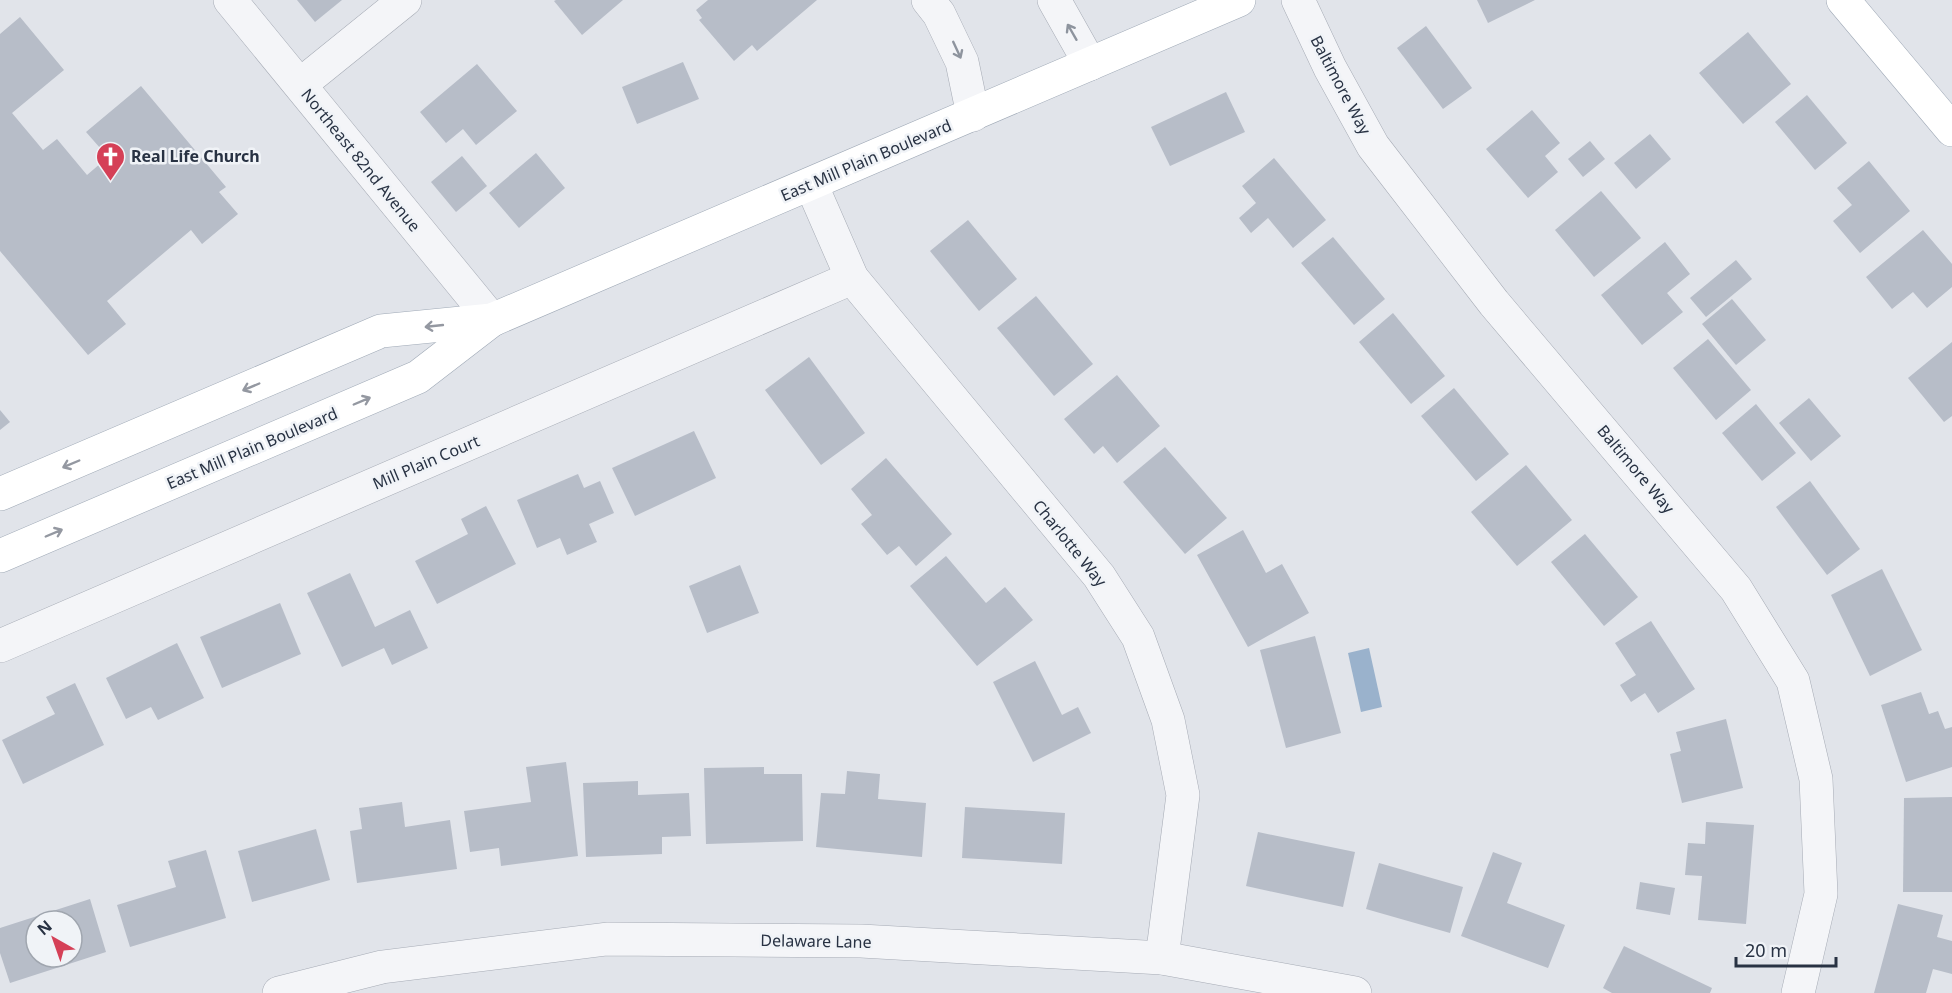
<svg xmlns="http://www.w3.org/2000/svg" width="1952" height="993" viewBox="0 0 1952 993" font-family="'Noto Sans',sans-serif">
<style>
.water{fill:#9ab2cc}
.building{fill:#b7bdc8;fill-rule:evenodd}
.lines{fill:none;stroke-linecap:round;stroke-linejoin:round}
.minor-casing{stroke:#a6abb5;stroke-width:34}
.major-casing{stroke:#9fa9b6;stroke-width:34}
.minor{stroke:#f4f5f8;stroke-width:33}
.major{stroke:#fff;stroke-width:33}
.oneway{stroke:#8e949e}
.oneway2{stroke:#9498a1}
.labels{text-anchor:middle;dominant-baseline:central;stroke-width:5;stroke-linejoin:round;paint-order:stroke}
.street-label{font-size:16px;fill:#283243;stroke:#f0f3f7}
.poi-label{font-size:16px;font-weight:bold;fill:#283243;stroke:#f0f3f7;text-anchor:start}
</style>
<rect width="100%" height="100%" fill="#e1e4ea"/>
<polygon class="water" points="1369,648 1382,707 1361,712 1348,653"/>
<g class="building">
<polygon points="297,0 342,0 315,22"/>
<polygon points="556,0 623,0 582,35 554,1"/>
<polygon points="708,0 817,0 757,51 752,45 734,61 699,20 702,18 696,10"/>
<polygon points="1477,0 1535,0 1488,23"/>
<polygon points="20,17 64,70 12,113 43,150 57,139 87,175 108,157 86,132 141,86 226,187 219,192 238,214 202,244 191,230 107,301 126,324 88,355 0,251 0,34"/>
<polygon points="1426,26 1472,88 1443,109 1397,48"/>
<polygon points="1748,32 1791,84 1743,124 1699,73"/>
<polygon points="683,62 699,99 637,124 622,87"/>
<polygon points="477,64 517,111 476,145 463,129 446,143 420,112"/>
<polygon points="1226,92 1245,132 1170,166 1151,127"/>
<polygon points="1807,95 1847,143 1815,170 1775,122"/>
<polygon points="1532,110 1560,143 1545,156 1558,172 1528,198 1486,149"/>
<polygon points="1650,134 1671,159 1636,189 1614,163"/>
<polygon points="1590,141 1605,159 1583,177 1568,159"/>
<polygon points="536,153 565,188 519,228 489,193"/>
<polygon points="462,156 487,186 456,212 431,182"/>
<polygon points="1274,158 1326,220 1293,248 1268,218 1251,233 1239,218 1256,203 1242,186"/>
<polygon points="1869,161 1910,211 1860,253 1833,221 1852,205 1837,188"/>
<polygon points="1601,191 1641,238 1594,277 1555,230"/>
<polygon points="968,220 1017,279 979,311 930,251"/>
<polygon points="1923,230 1952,264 1952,287 1927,308 1913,292 1892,309 1866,277"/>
<polygon points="1333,237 1385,299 1354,325 1301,263"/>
<polygon points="1665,242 1690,274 1667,293 1683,312 1642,345 1601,295"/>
<polygon points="1736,260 1752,279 1706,317 1690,298"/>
<polygon points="1036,296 1093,364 1054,396 997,328"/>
<polygon points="1732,299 1766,340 1736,365 1702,324"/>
<polygon points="1393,313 1445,376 1411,404 1359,342"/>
<polygon points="1708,339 1751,390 1716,420 1673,368"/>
<polygon points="1952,342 1952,416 1944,422 1908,378"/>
<polygon points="809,357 865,433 821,465 765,390"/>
<polygon points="1117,375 1160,426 1117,463 1103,446 1094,454 1064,419"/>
<polygon points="1454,388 1509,454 1476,481 1421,416"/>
<polygon points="1809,398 1841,436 1811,461 1779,423"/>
<polygon points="1756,404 1796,453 1762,481 1722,433"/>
<polygon points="0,410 10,422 0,430"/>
<polygon points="694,431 716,478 635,516 612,468"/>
<polygon points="1165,447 1227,518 1185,554 1123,482"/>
<polygon points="886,458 952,534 916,566 899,546 887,555 861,524 872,515 851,489"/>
<polygon points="1526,465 1572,520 1517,566 1471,512"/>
<polygon points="578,474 584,488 600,481 614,513 589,524 597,542 567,555 560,538 537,548 517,500"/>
<polygon points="1810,481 1860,549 1827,575 1776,507"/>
<polygon points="486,506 516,564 437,604 415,561 468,534 461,519"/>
<polygon points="1243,530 1266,573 1282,564 1309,613 1248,647 1197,555"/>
<polygon points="1585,534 1638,597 1604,626 1551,562"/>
<polygon points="946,556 986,603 1005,587 1033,620 977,666 910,586"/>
<polygon points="740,565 759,613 707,633 689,586"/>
<polygon points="1882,569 1922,650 1870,676 1831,595"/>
<polygon points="350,573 375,627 410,610 428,648 392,665 384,648 342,667 307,593"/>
<polygon points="280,603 301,654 222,688 200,637"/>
<polygon points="1651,621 1695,689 1658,713 1645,693 1631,702 1620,685 1636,675 1615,643"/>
<polygon points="1315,636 1341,733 1286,748 1260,650"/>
<polygon points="177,643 204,698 158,720 151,707 126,719 106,678"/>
<polygon points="1035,661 1062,715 1078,707 1091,733 1033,762 993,682"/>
<polygon points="75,683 104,745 23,784 2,740 55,714 46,697"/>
<polygon points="1921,692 1929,714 1938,711 1945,729 1952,727 1952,767 1906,782 1881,705"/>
<polygon points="1726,719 1743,788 1682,803 1670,754 1681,751 1676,732"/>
<polygon points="566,762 578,856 501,866 499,848 470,852 464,811 531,802 526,767"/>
<polygon points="764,767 764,774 802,774 803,841 706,844 704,768"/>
<polygon points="847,771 880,774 878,799 926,803 922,857 816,847 821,793 845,794"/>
<polygon points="638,781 638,795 689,793 691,836 662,837 662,854 586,857 583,783"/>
<polygon points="1952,797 1952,892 1903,892 1904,798"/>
<polygon points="402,802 405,827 450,820 457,869 357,883 350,831 362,829 359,808"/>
<polygon points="965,807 1065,813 1062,864 962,858"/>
<polygon points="1706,822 1754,825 1746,924 1698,920 1702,876 1685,875 1688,843 1705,844"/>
<polygon points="316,829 330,880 252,902 238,851"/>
<polygon points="1258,832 1355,852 1343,907 1246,886"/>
<polygon points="206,850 226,918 130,947 117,905 176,887 168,861"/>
<polygon points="1493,852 1522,863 1507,903 1565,925 1548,968 1461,936"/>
<polygon points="1379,863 1463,887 1450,933 1366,909"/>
<polygon points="1640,882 1675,888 1670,915 1636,909"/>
<path d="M90 899 106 952 10 983 0 953V928ZM36 921H72V957H36Z"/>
<polygon points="1898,904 1943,915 1937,937 1952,941 1952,974 1933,969 1926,993 1874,993"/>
<polygon points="1624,946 1712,988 1710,993 1612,993 1603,988"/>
</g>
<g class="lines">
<defs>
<g id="minor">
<polyline points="230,0 492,320"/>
<polyline points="928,0 939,14 962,62 973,115"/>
<polyline points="1054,0 1090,64"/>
<polyline points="1298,0 1330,68 1373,146 1494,303 1736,589 1793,681 1816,779 1821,894 1798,993"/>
<polyline points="301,84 405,0"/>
<polyline points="811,184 852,278 1099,576 1138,637 1168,720 1183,795 1162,958"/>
<polyline points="0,646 852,278"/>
<polyline points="279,993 382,967 607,939 861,941 1162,958 1355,993"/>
</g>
<g id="major">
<polyline points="1843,0 1952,130"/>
<polyline points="0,494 381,331 492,320"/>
<polyline points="0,556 418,377 492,320 1239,0"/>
</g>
</defs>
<use href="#minor" class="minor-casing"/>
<use href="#major" class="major-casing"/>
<use href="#minor" class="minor"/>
<use href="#major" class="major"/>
</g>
<defs><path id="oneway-shaft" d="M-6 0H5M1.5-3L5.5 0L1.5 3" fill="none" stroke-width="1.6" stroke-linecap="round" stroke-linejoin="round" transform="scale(1.5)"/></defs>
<g class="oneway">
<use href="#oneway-shaft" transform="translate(1072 32) rotate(-120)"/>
<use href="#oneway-shaft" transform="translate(957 50) rotate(65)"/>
</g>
<g class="oneway2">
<use href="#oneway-shaft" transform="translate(434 326) rotate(174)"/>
<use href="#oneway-shaft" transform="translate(251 387) rotate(157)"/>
<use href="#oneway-shaft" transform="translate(362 401) rotate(-23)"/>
<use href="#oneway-shaft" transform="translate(71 464) rotate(157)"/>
<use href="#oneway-shaft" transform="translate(54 533) rotate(-23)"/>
</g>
<defs>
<symbol id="church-pin" viewBox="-11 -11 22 30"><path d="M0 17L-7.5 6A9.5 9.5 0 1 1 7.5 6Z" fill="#d54057" stroke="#f0f3f7"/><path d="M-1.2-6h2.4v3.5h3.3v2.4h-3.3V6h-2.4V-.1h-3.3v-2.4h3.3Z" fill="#fff"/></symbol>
</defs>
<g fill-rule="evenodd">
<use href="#church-pin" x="94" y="140" width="33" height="45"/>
</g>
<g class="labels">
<g class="street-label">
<text transform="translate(1341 85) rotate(62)">Baltimore Way</text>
<text transform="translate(361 160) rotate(51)">Northeast 82nd Avenue</text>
<text transform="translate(866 160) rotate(-23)">East Mill Plain Boulevard</text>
<text transform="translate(252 448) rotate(-23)">East Mill Plain Boulevard</text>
<text transform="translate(426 462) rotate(-23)">Mill Plain Court</text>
<text transform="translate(1636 469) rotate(50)">Baltimore Way</text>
<text transform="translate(1070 543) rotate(51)">Charlotte Way</text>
<text transform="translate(816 941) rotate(1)">Delaware Lane</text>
</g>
<g class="poi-label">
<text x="131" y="156">Real Life Church</text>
</g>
</g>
<g transform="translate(54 939) rotate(320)"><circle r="28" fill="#f0f3f7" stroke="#a0a6af" stroke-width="1.5"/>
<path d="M0-4.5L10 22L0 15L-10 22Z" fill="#d54057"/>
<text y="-9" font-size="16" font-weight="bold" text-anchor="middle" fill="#283243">N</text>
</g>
<path d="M1736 957v9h100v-9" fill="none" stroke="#283243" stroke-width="3"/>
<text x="1745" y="957" font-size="18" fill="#283243" stroke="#f0f3f7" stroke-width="4.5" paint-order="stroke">20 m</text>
</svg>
